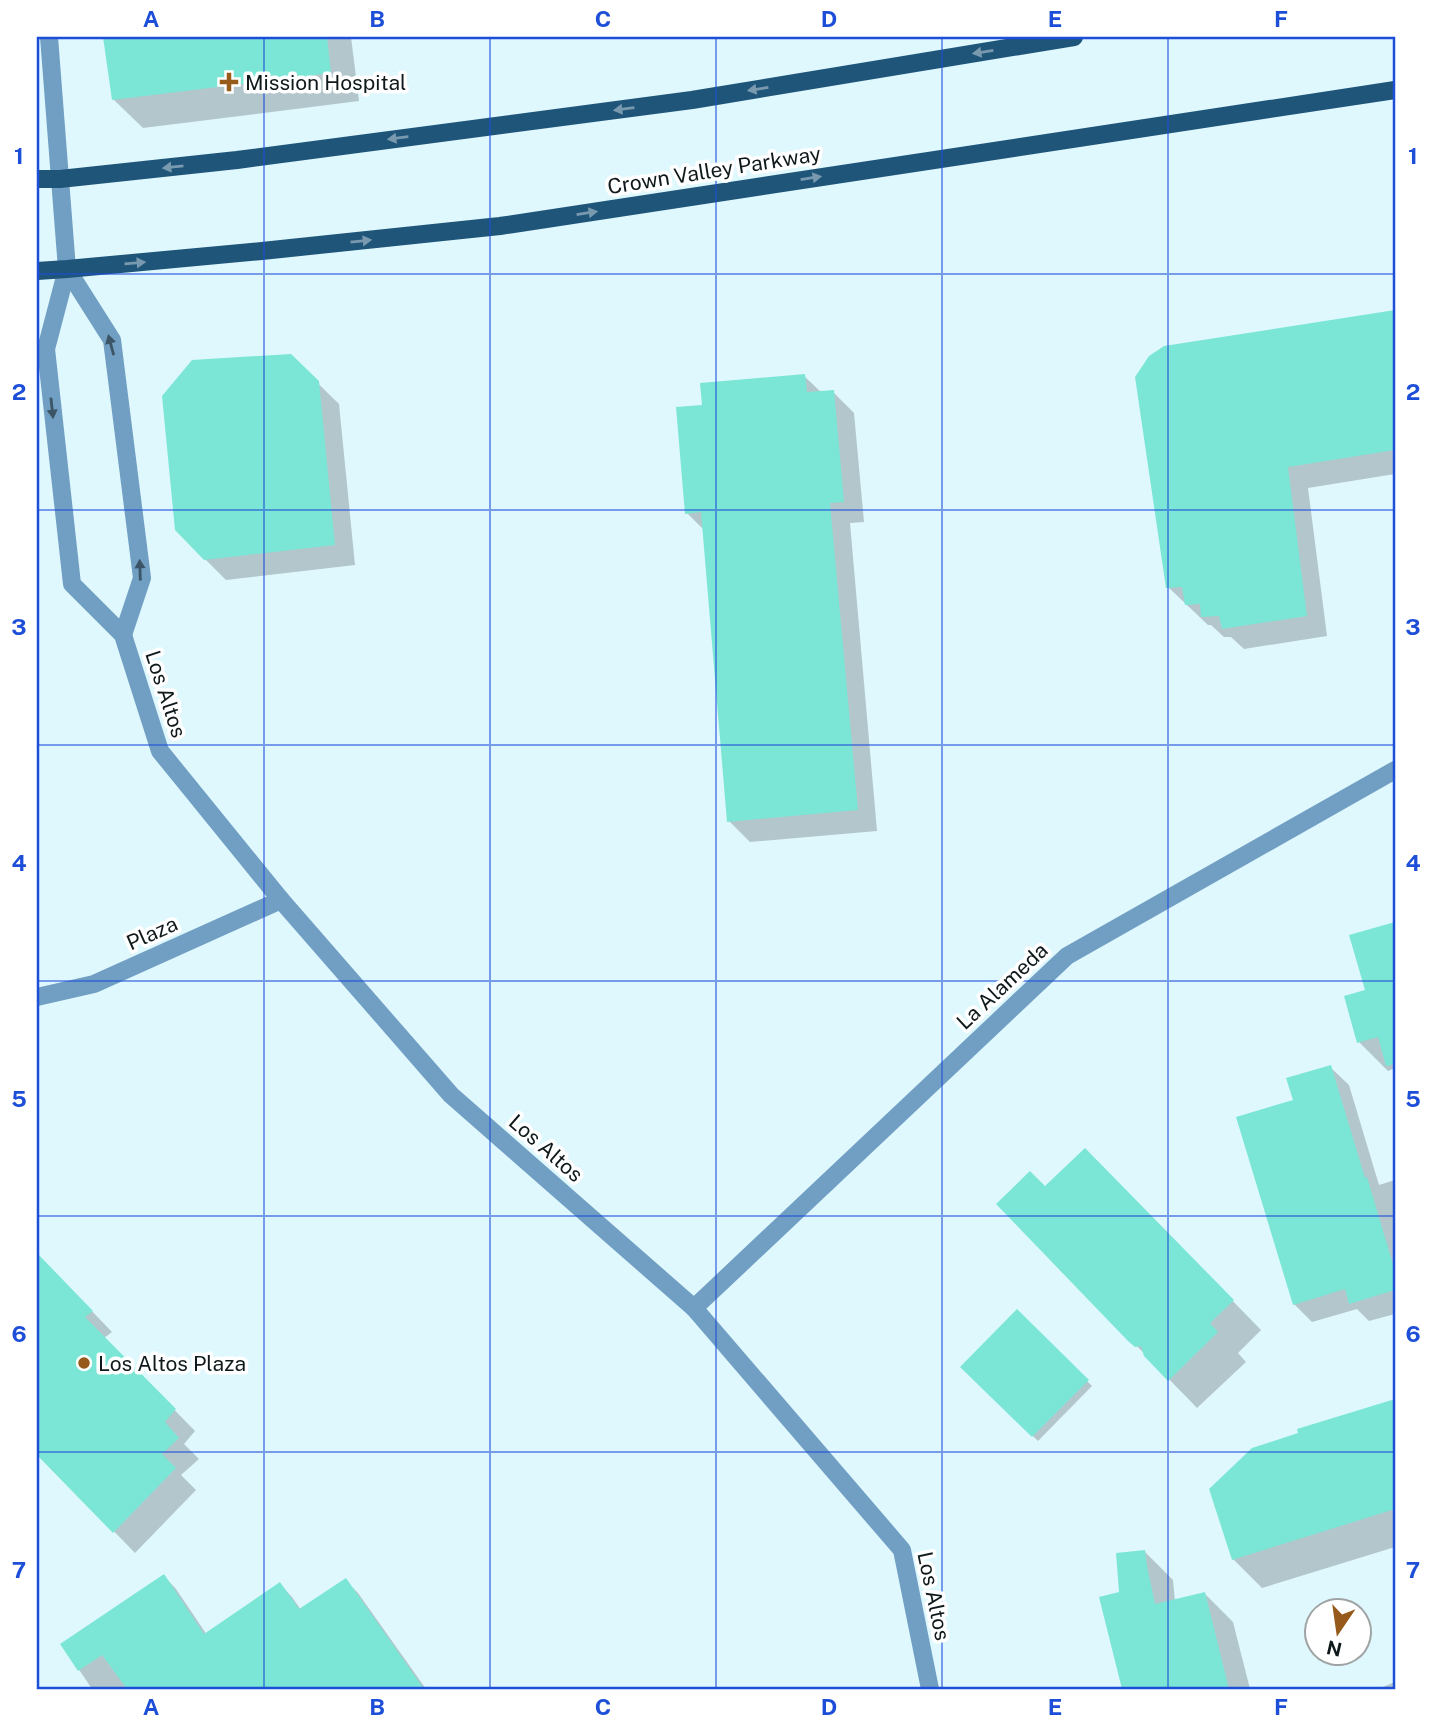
<svg xmlns="http://www.w3.org/2000/svg" width="1432" height="1726" viewBox="0 0 1432 1726" font-family="'Public Sans',sans-serif">
<style>
.shadow{fill:#0003}
.building{fill:#7ce6d6}
.lines{fill:none;stroke-linecap:round;stroke-linejoin:round}
.minor{stroke:#719fc3;stroke-width:18}
.tertiary{stroke:#719fc3;stroke-width:18}
.primary{stroke:#20557a;stroke-width:18}
.oneway{fill:#7999af}
.oneway2{fill:#3b5566}
.grid{fill:none;stroke:#1d4ed8;stroke-width:2;stroke-opacity:0.55}
.poi-dot{fill:#965b1a;stroke:#fff;stroke-width:2.5}
.labels{text-anchor:middle;dominant-baseline:central;stroke-width:7;stroke-linejoin:round;paint-order:stroke}
.poi-label{font-size:21px;fill:#0f181a;stroke:#fff;text-anchor:start}
.street-label{font-size:21px;fill:#0f181a;stroke:#fff}
.neatline{fill:none;stroke:#1d4ed8;stroke-width:2.5}
.grid-label{font-size:23px;text-anchor:middle;font-weight:bold;fill:#1d4ed8}
</style>
<rect width="100%" height="100%" fill="#dff8fe"/>
<g class="shadow">
<polygon points="105,37 351,37 359,101 143,128 114,100"/>
<polygon points="1395,312 1395,474 1308,488 1327,636 1244,649 1231,637 1224,637 1211,625 1208,625 1168,587 1165,348"/>
<polygon points="290,356 339,404 355,565 226,580 205,559"/>
<polygon points="804,376 822,393 833,392 854,413 864,522 850,523 877,831 750,842 729,821 704,530 687,513 703,407"/>
<polygon points="1395,924 1395,1068 1388,1071 1359,1042 1367,991 1351,936"/>
<polygon points="1330,1067 1349,1085 1379,1185 1395,1180 1395,1314 1369,1321 1357,1309 1312,1322 1294,1304 1295,1101"/>
<polygon points="1114,1179 1261,1330 1238,1353 1246,1362 1197,1408 999,1204 1045,1188"/>
<polygon points="37,1254 112,1332 104,1338 195,1431 184,1444 199,1459 181,1475 196,1490 135,1553 37,1452"/>
<polygon points="1017,1312 1092,1386 1038,1441 963,1367"/>
<polygon points="1395,1401 1395,1547 1262,1588 1233,1559 1300,1434 1299,1430"/>
<polygon points="1145,1552 1173,1580 1175,1601 1205,1594 1233,1622 1250,1689 1123,1689 1101,1598 1121,1594"/>
<polygon points="164,1576 176,1589 207,1635 280,1584 292,1597 301,1610 345,1580 358,1593 426,1689 92,1689 62,1644"/>
<polygon points="1395,1682 1395,1689 1378,1689"/>
</g>
<g class="building">
<polygon points="103,37 327,37 331,73 112,100"/>
<polygon points="1395,310 1395,450 1288,467 1307,616 1222,629 1219,616 1201,617 1200,604 1185,605 1182,587 1166,588 1135,377 1149,356 1164,346"/>
<polygon points="291,354 319,381 335,545 204,560 175,530 162,396 192,360"/>
<polygon points="805,374 807,392 834,390 844,502 830,503 858,810 727,822 701,512 685,514 676,407 702,405 700,383"/>
<polygon points="1395,922 1395,1064 1386,1066 1378,1037 1357,1043 1344,996 1365,990 1349,935"/>
<polygon points="1331,1065 1365,1178 1367,1177 1395,1271 1395,1290 1349,1304 1345,1289 1293,1305 1236,1117 1293,1100 1286,1078"/>
<polygon points="1085,1148 1234,1300 1210,1323 1218,1332 1168,1381 1144,1356 1141,1346 1135,1347 1128,1341 996,1204 1030,1171 1045,1186"/>
<polygon points="37,1253 93,1311 85,1317 176,1409 165,1422 179,1438 162,1454 176,1468 113,1533 37,1455"/>
<polygon points="1017,1309 1089,1380 1032,1437 960,1367"/>
<polygon points="1395,1399 1395,1509 1232,1560 1209,1489 1252,1448 1298,1433 1297,1429"/>
<polygon points="1145,1550 1147,1566 1155,1604 1205,1592 1229,1689 1122,1689 1099,1597 1119,1592 1116,1553"/>
<polygon points="164,1574 204,1634 280,1582 299,1609 346,1578 424,1689 127,1689 102,1655 78,1671 60,1644"/>
</g>
<g class="lines">
<polyline class="minor" points="37,997 94,984 281,900"/>
<g class="tertiary">
<polyline points="49,37 67,269 46,349 72,584 123,635 160,751 281,900 451,1095 694,1308 902,1550 930,1689"/>
<polyline points="67,269 112,340 142,578 123,635"/>
<polyline points="694,1308 1067,956 1395,770"/>
</g>
<g class="primary">
<polyline points="37,179 60,179 237,160 692,100 1074,37"/>
<polyline points="37,271 67,269 262,251 500,226 1395,90"/>
</g>
</g>
<defs><path id="oneway-solid" d="M-6-.8H1V-3.2L6.5 0L1 3.2V.8H-6Z" transform="scale(1.75)"/></defs>
<g class="oneway">
<use href="#oneway-solid" transform="translate(983 52) rotate(171)"/>
<use href="#oneway-solid" transform="translate(758 89) rotate(171)"/>
<use href="#oneway-solid" transform="translate(624 109) rotate(173)"/>
<use href="#oneway-solid" transform="translate(398 138) rotate(173)"/>
<use href="#oneway-solid" transform="translate(173 167) rotate(174)"/>
<use href="#oneway-solid" transform="translate(811 178) rotate(-9)"/>
<use href="#oneway-solid" transform="translate(587 213) rotate(-9)"/>
<use href="#oneway-solid" transform="translate(361 241) rotate(-6)"/>
<use href="#oneway-solid" transform="translate(135 263) rotate(-5)"/>
</g>
<g class="oneway2">
<use href="#oneway-solid" transform="translate(111 345) rotate(-105)"/>
<use href="#oneway-solid" transform="translate(52 408) rotate(84)"/>
<use href="#oneway-solid" transform="translate(140 570) rotate(-92)"/>
</g>
<path class="grid" d="M264 37V1689M490 37V1689M716 37V1689M942 37V1689M1168 37V1689M37 274H1395M37 510H1395M37 745H1395M37 981H1395M37 1216H1395M37 1452H1395"/>
<g class="poi-dot">
<path d="M225.5 71.5h7v7h7v7h-7v7h-7v-7h-7v-7h7z"/>
<circle cx="84" cy="1363" r="7"/>
</g>
<g class="labels">
<g class="poi-label">
<text x="245" y="82">Mission Hospital</text>
<text x="98" y="1363">Los Altos Plaza</text>
</g>
<g class="street-label">
<text transform="translate(714 170) rotate(-9)">Crown Valley Parkway</text>
<text transform="translate(166 694) rotate(72)">Los Altos</text>
<text transform="translate(152 933) rotate(-24)">Plaza</text>
<text transform="translate(1002 986) rotate(-43)">La Alameda</text>
<text transform="translate(546 1148) rotate(41)">Los Altos</text>
<text transform="translate(934 1596) rotate(78)">Los Altos</text>
</g>
</g>
<rect width="1432" height="1726" fill="none" stroke="#ffffff" stroke-width="77"/>
<g transform="translate(1338 1632) rotate(193)"><circle r="33" fill="#ffffff" stroke="#9fa3a3" stroke-width="2"/>
<path d="M0-5L12 26L0 18L-12 26Z" fill="#965b1a"/>
<text y="-10" font-size="19" font-weight="bold" text-anchor="middle" fill="#0f181a">N</text>
</g>
<rect x="38" y="38" width="1356" height="1650" class="neatline"/>
<g class="grid-label">
<text x="151" y="27">A</text>
<text x="377" y="27">B</text>
<text x="603" y="27">C</text>
<text x="829" y="27">D</text>
<text x="1055" y="27">E</text>
<text x="1281" y="27">F</text>
<text x="19" y="164">1</text>
<text x="1413" y="164">1</text>
<text x="19" y="400">2</text>
<text x="1413" y="400">2</text>
<text x="19" y="635">3</text>
<text x="1413" y="635">3</text>
<text x="19" y="871">4</text>
<text x="1413" y="871">4</text>
<text x="19" y="1107">5</text>
<text x="1413" y="1107">5</text>
<text x="19" y="1342">6</text>
<text x="1413" y="1342">6</text>
<text x="19" y="1578">7</text>
<text x="1413" y="1578">7</text>
<text x="151" y="1715">A</text>
<text x="377" y="1715">B</text>
<text x="603" y="1715">C</text>
<text x="829" y="1715">D</text>
<text x="1055" y="1715">E</text>
<text x="1281" y="1715">F</text>
</g>
</svg>
